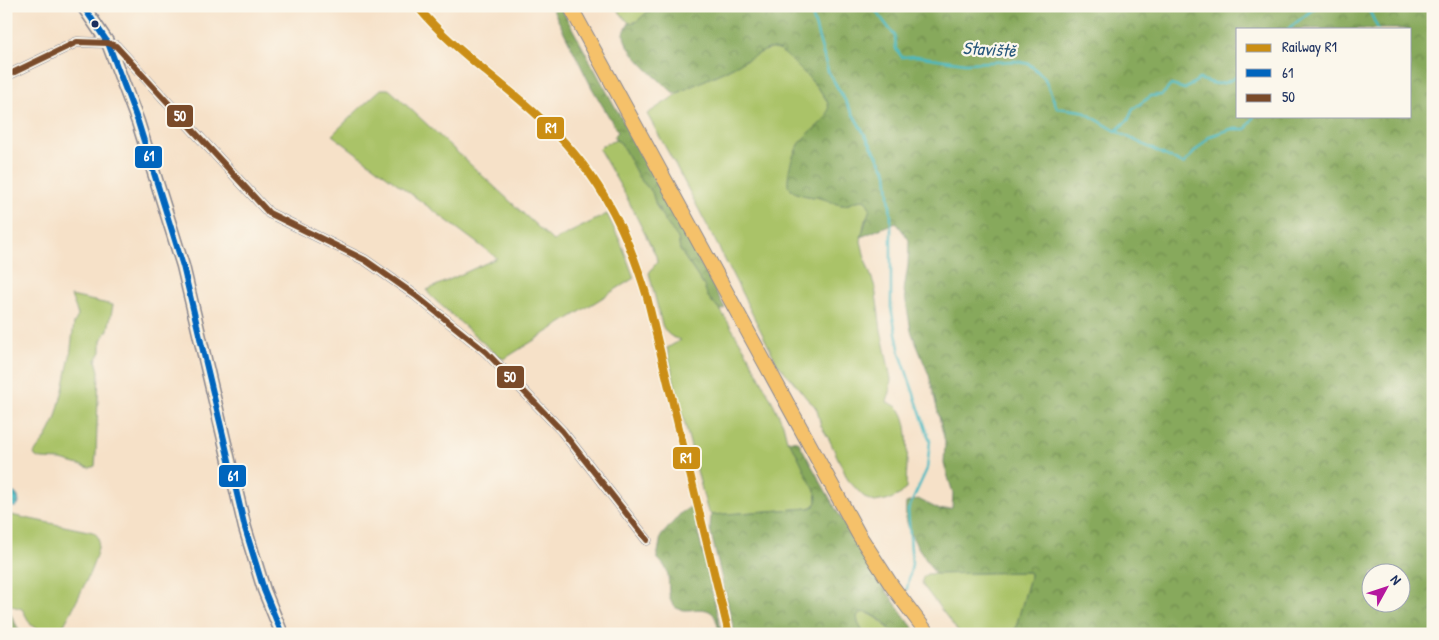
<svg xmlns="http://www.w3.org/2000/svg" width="1439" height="640" viewBox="0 0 1439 640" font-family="'Patrick Hand',sans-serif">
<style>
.grass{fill:#aac368;stroke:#627963}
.forest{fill:url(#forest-crowns);stroke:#516c5d;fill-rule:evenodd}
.water{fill:url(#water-rules);stroke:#327490}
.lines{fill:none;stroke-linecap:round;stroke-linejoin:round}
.stream{stroke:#4ab9c1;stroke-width:2.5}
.street-casing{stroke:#888893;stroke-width:11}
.secondary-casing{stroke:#888893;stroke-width:15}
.primary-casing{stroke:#888893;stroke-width:16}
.street{stroke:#fff;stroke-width:9}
.secondary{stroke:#fbe6c4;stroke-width:12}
.primary{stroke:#f5c16b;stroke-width:14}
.bus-1-casing{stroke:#fbf7ec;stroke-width:10}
.bus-2-casing{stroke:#fbf7ec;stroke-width:10}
.bus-1{stroke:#0065bd;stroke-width:6}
.bus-2{stroke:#7a4b2a;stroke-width:6}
.rail-1-casing{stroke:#fbf7ec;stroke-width:11}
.rail-1{stroke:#cb8e13;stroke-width:8}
.bus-dot{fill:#1b2f5e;stroke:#fbf7ec;stroke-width:2}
.labels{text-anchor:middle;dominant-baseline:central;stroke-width:4.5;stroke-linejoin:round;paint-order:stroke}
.water-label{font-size:18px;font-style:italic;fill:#29587c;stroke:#fbf7ec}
.line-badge{stroke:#fbf7ec;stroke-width:2}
.badge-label{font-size:14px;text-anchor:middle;font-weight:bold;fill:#fff}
</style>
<defs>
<pattern id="forest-crowns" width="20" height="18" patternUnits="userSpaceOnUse" patternTransform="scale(1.25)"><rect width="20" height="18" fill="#87a95c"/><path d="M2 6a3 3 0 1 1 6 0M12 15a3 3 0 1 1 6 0" fill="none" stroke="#6e8a4f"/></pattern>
<pattern id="water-rules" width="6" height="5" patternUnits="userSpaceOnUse" patternTransform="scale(1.25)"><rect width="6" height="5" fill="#4ab9c1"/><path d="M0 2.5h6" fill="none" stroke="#3d97a0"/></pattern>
</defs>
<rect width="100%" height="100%" fill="#fbf7ec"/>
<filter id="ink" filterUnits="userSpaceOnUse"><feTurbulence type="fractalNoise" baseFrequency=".02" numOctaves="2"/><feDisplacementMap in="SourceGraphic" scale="10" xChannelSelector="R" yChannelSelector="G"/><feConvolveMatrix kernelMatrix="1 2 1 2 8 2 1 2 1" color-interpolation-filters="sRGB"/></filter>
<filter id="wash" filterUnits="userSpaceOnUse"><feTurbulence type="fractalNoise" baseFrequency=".0096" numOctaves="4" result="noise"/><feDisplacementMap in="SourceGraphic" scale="20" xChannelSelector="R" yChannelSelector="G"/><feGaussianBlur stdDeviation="1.12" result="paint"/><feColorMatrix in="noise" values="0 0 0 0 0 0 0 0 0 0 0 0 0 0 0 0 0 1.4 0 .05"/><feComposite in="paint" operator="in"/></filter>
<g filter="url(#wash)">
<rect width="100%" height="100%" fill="#f6e1c8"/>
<g class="grass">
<path d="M614 6H654C647 13 639 23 629 23Z"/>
<path d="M773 48C775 49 780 50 781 51 791 57 823 92 828 103 829 105 829 111 828 114 825 121 817 126 812 131 790 150 790 163 791 190 802 197 813 196 825 199 830 201 838 205 843 205 852 205 857 198 866 201L870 208 869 213 864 224 861 241 866 262 875 287 881 330 891 379 890 392 887 402C892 404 897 406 900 410 912 427 906 468 906 488L901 494 891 499 875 502 867 499 861 494 848 480 829 439 821 426 817 410 814 405 808 400 792 380 777 363 718 246 677 168 647 114 687 88 725 71 761 52Z"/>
<polygon points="381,89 388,89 390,90 553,241 607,214 621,243 634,278 504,359 498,356 434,299 429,294 427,290 497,258 332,135 359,109"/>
<path d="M616 140 621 143 639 178 652 192 656 205 665 221 678 238 680 250 685 258 704 286 707 293 712 302 721 311 728 322 748 355 774 405 783 424 787 440 793 447 799 458 816 492 817 502 814 506 809 508 715 515H711L707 509 675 385 667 348 681 340C671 337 667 335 662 325L649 273 657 262 656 256 626 196 599 149 603 145Z"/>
<polygon points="71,296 113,305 108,330 101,340 101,352 96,360 99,371 96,454 95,466 90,468 61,460 42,459 36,457 34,454 37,449 46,438 55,420 63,390 70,356 74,323 78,316 76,309"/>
<path d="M6 514 93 532C95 534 97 535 98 537 104 553 68 618 59 634L45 632 31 625 22 609 6 604Z"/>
<path d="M1028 572 1030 573V577L1014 634H960L924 587C921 582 921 578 927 574Z"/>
<polygon points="866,612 877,618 895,634 864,634 858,623 857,616 860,613"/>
</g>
<g class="forest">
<polygon points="551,6 560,6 725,308 721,311 708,297 704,286 680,250 678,238 665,221 656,205 652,192 639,178 621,143 616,140 614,136 618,132 592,88"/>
<path d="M654 6H1433V634H1014L1030 577V573L1028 572 935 574C922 552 902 530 906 503L918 499 940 510 952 508 953 493 944 464 945 442 929 375 911 331 904 290 908 265 909 240 896 222 861 237 870 208 866 201C857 198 851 205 843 205 837 205 830 201 824 199 811 195 797 198 788 186 787 170 793 152 803 139 811 129 832 120 828 104 826 95 807 75 799 68 790 60 782 47 768 49L725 71 675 94C663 83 623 51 624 34 624 31 627 27 629 23L636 22ZM1238 29H1410V116H1238ZM1372 572H1402V602H1372Z"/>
<path d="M787 440 798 441C835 508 870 573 918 634H895C887 626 868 604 857 616L858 623 864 634H735L710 529 711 515 809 508 814 506 817 502C818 492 811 485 807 476 801 463 797 451 787 440Z"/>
<path d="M692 506 722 634H720C718 628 717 620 714 615 704 602 683 617 673 605 665 594 672 578 665 567 663 564 660 561 657 558L661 536 681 513Z"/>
<polygon points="6,605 21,634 6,634"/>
</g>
<polygon class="water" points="10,493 15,493 18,497 19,503 16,507 6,507 6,495"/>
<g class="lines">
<g class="stream">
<polyline points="807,6 812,14 828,71 887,173 891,217 891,308 900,353 930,441 927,469 908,510 912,564 907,589"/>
<path d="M861 6 875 10 895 36 896 49 902 57 916 56 965 63 1015 61 1029 64 1044 77 1057 108 1082 111 1116 131 1128 120 1133 109 1151 96 1162 95 1171 85 1185 89 1199 79C1218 85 1220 87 1238 76"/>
<polyline points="1367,6 1378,29"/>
<polyline points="1288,29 1317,6"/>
<polyline points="1116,131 1183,164 1210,136 1231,129 1246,129 1254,116"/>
</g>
</g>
</g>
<g filter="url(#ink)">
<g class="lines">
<defs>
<polyline id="street" points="6,76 77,42 108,43 116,46 269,213 365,260 415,295 486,352 562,431 647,540"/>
<polyline id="secondary" points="83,6 108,43 138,122 183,266 245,528 264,590 282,634"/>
<polyline id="primary" points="570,6 859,535 892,586 928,634"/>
</defs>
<use href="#street" class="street-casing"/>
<use href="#secondary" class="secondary-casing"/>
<use href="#primary" class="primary-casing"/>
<use href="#street" class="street"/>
<use href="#secondary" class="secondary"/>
<use href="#primary" class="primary"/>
<defs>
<polyline id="bus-1" points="83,6 108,43 138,122 183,266 245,528 264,590 282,634"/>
<polyline id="bus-2" points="6,76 77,42 108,43 116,46 269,213 365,260 415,295 486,352 562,431 647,540"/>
</defs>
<use href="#bus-1" class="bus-1-casing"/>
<use href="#bus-2" class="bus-2-casing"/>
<use href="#bus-1" class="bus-1"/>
<use href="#bus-2" class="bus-2"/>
<defs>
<path id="rail-1" d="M417 6C451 48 497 78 536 114 594 166 625 223 647 297L729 634"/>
</defs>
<use href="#rail-1" class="rail-1-casing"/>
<use href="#rail-1" class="rail-1"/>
</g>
</g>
<circle class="bus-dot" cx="95" cy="24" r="4.5"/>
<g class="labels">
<g class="water-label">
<text transform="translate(989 49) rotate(3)">Staviště</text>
</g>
</g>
<g class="line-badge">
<rect x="166" y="104" width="28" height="24" rx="5" fill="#7a4b2a"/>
<rect x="536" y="116" width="29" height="24" rx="5" fill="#cb8e13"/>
<rect x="134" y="145" width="29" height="24" rx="5" fill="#0065bd"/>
<rect x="496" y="365" width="29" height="24" rx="5" fill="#7a4b2a"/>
<rect x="672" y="446" width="29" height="24" rx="5" fill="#cb8e13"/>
<rect x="218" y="464" width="29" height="24" rx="5" fill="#0065bd"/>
</g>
<g class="badge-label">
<text x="180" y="121">50</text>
<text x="551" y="133">R1</text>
<text x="149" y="161">61</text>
<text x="510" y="382">50</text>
<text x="686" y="463">R1</text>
<text x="233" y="481">61</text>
</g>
<rect width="1439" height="640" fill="none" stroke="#fbf7ec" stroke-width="25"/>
<rect x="1236" y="28" width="175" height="90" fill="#fbf7ec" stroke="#a1a7b3"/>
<rect x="1246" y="44" width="25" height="8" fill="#cb8e13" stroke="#a1a7b3"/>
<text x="1282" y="52" font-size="15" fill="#1b2f5e">Railway R1</text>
<rect x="1246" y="69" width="25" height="8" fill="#0065bd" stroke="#a1a7b3"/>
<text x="1282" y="78" font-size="15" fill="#1b2f5e">61</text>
<rect x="1246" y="94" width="25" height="8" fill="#7a4b2a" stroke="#a1a7b3"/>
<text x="1282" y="102" font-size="15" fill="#1b2f5e">50</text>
<g transform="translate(1386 588) rotate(50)"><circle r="24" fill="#fbf7ec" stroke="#a1a7b3"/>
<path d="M0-4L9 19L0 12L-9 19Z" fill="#b5179e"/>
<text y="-8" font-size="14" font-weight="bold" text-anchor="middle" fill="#1b2f5e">N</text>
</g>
</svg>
